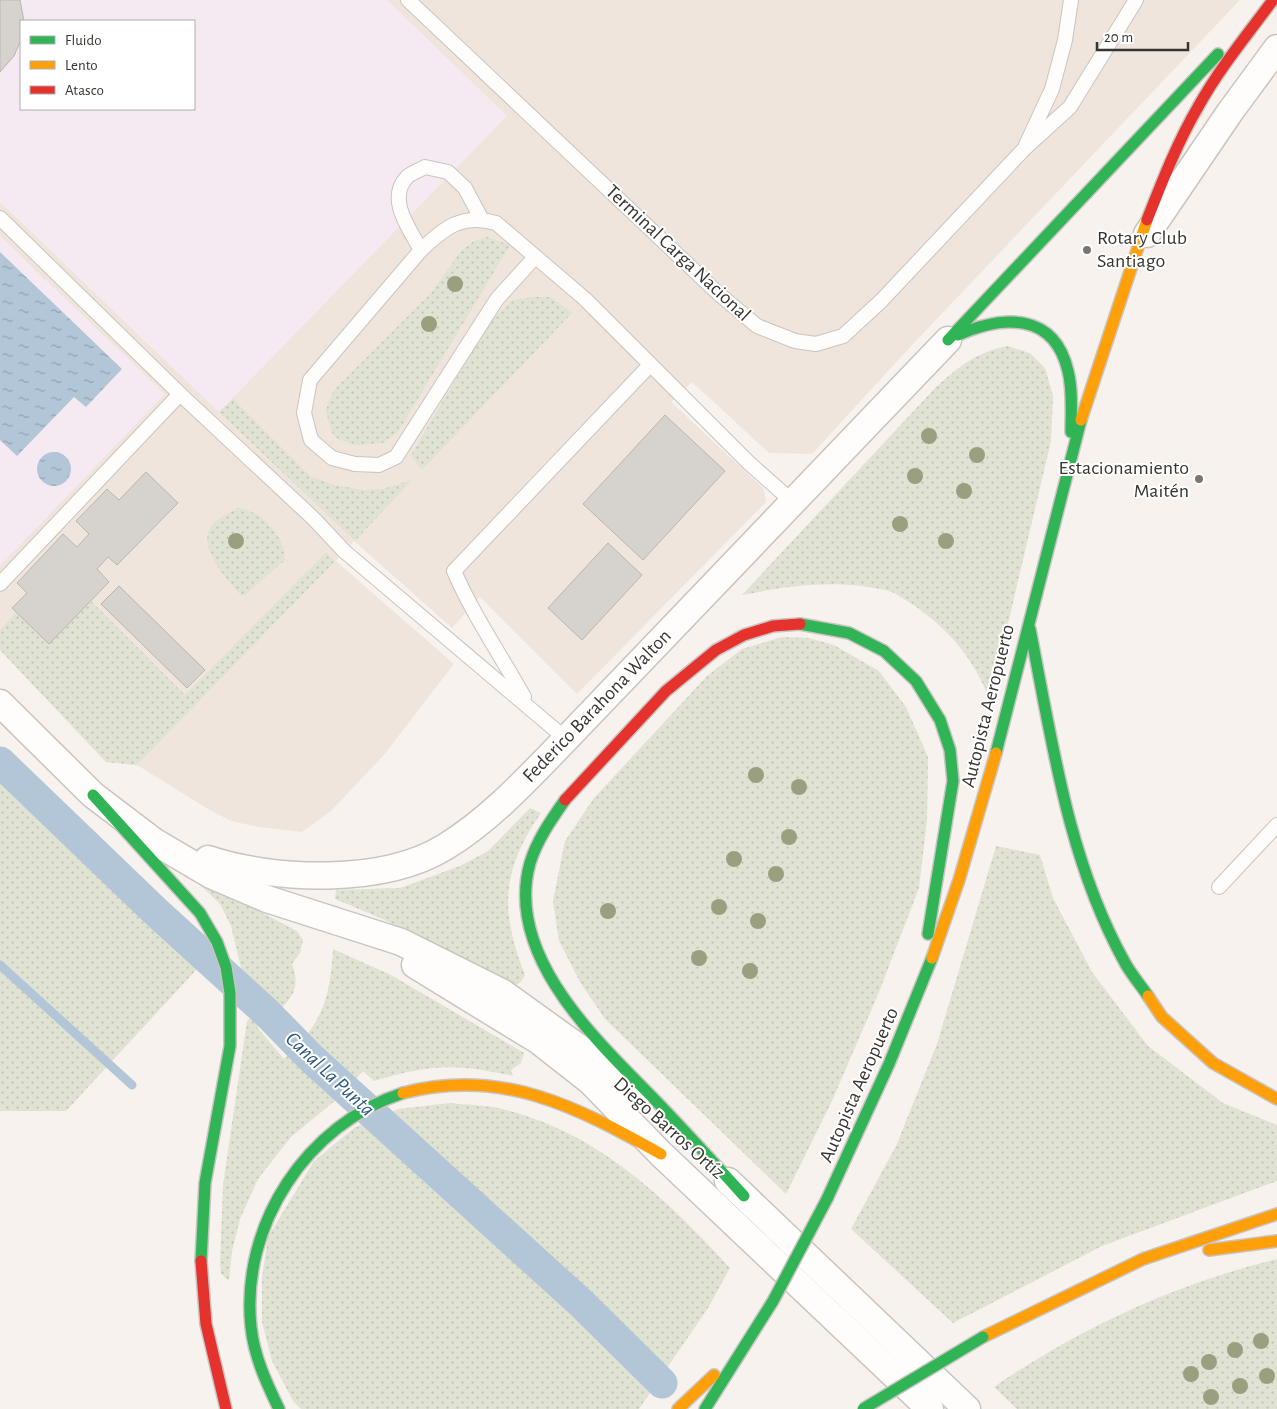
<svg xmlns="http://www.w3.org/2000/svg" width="1277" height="1409" viewBox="0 0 1277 1409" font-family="'Alegreya Sans',sans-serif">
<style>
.built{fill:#f0e5dc;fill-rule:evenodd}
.industrial{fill:#f5eaf1;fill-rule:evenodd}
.grass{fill:url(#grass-dots)}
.water{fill:url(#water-ripples)}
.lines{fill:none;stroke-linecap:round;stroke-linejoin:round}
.stream{stroke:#b3c6d8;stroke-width:9}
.canal{stroke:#b3c6d8;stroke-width:31}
.building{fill:#d6d2ce;stroke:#b9b6b2}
.lane-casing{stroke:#c8c4c1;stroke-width:16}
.street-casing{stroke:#c8c4c1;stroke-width:29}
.fast-casing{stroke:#c8c4c1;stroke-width:14}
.slow-casing{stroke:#c8c4c1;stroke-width:14}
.jam-casing{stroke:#c8c4c1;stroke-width:14}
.lane{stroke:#fefdfc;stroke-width:14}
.street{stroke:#fefdfc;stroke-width:26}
.fast{stroke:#30b455;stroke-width:11}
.slow{stroke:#ff9f0a;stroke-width:11}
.jam{stroke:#e5322d;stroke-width:11}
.fast-bridge-casing{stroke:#c8c4c1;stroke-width:14;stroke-linecap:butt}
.fast-bridge{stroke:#30b455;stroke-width:11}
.tree{fill:#9aa07f}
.poi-dot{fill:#7a7673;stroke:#fff;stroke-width:2}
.labels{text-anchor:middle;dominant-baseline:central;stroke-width:4;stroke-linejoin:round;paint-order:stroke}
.poi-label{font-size:20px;fill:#373431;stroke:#fff;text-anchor:start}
.street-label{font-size:20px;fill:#373431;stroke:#fff}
.water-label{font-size:21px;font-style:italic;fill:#2d5880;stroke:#fff}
</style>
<defs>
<pattern id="grass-dots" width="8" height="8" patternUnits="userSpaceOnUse" patternTransform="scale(1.25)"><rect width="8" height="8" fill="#e0e2d3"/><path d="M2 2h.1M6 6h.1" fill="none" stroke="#c1c2b6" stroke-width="1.8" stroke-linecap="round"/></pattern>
<pattern id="water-ripples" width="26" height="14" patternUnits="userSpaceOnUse" patternTransform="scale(1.25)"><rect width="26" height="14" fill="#b3c6d8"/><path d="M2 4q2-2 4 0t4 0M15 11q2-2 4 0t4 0" fill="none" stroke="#92a2b0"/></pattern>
</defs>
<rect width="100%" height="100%" fill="#f7f2ed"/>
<path class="built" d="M0 0H1240L912 345 812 454 769 453 692 382 671 402 764 489 766 502 577 694 480 597 452 628 354 541 336 561 454 664 383 756 331 811 302 832 258 827 231 821 208 809 137 765 106 762 0 650ZM21 21H194V109H21Z"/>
<g class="industrial">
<path d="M0 0H387L507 116 219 412 0 202ZM21 21H194V109H21Z"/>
<polygon points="0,236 165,394 0,566"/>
</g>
<g class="grass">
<polygon points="487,237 510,245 398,432 383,443 356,445 340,440 333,435 329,423 326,411 329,400 334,390 431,293 461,251 474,241"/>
<polygon points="534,297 551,297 572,313 422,470 411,455 483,333 494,318 513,300"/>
<path d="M1007 346 1030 353 1045 368 1053 396 1051 441 990 700C973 657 947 627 909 602 903 599 896 593 889 591 838 579 793 585 742 595L936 387C960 366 975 353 1007 346Z"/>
<polygon points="233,399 310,476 334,485 364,490 383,489 412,480 355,541 219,412"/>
<path d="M238 508C263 511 284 536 285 560L245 595H241C228 582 198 548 210 528 215 519 229 513 238 508Z"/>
<polygon points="326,552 335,561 137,765 106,762 0,650 0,630 16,612 49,643 91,601 185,695"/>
<polygon points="782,637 809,638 834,645 879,671 906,707 928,757 927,820 919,888 879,992 831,1103 786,1194 605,1019 580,982 559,941 553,901 565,841 594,798 707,676 742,649"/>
<polygon points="0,780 199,967 66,1111 0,1111"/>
<path d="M530 808 541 813C501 871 500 911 525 975L521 982 516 985 385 920 335 899 336 890 400 888 460 866 488 851Z"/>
<polygon points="996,846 1040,855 1053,898 1092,972 1148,1046 1223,1103 1277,1125 1277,1181 1102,1246 953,1323 851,1229 896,1146 937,1044"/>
<path d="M197 882 246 904 297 931 303 940 300 953 292 964C305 997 280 1008 257 1027L284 1059C322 1024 330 1000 333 949L391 975 524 1053 521 1063 511 1070 513 1076C456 1063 430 1064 374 1081L363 1071 337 1099 291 1137 258 1179 240 1219 232 1251 229 1281 221 1274 220 1265 223 1185 247 1021 265 1003 243 976 231 926 220 904Z"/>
<path d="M450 1103C468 1105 489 1105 506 1110 598 1133 668 1200 730 1268L708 1308 639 1409H301L293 1401 272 1361 262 1322V1278L268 1237 314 1161 354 1128 398 1109Z"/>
<path d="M1277 1259V1409H1017L994 1387C1080 1328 1175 1284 1277 1259Z"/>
</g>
<g class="water">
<polygon points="0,252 122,369 86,407 74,397 17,456 0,440"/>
<circle cx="54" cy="469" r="17"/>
</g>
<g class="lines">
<polyline class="stream" points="0,965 132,1085"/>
<polyline class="canal" points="0,762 155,911 267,1013 311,1058 581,1303 662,1383"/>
</g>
<g class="building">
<polygon points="0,0 20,0 24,21 21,21 21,40 14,56 0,72"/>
<polygon points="665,415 725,471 643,560 583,504"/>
<polygon points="146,472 178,503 117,565 108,557 97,569 109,582 49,644 12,608 27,593 17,583 63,534 77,547 89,534 76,521 107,489 119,500"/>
<polygon points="608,543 642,575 582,640 548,608"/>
<polygon points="119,586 205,670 187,688 101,604"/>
</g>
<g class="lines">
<defs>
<g id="lane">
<polyline points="408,0 719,294 757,326 795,341 816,344 843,336 881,301 1025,148 1070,107 1136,0"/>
<polyline points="1026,145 1052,89 1065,40 1071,0"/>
<polyline points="0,218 180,394 314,519 344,551 566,739"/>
<path d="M421 250C410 230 386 199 407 177 411 173 420 170 425 167L448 172 465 188 481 218"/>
<path d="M535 257 497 299 396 457 379 465 355 464 332 458 311 440 304 413 310 380 421 250C444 228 462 213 496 223L585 299 749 463 794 503"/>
<polyline points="0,584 180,394"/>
<path d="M524 697C500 654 473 615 454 571L650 365"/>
<polyline points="1219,887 1277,825"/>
</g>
<g id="street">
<polyline points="1147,234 1230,112 1277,48"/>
<polyline points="0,703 93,795 155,842 211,875 267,899 401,942 503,993 585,1052 637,1097"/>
<path d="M208 859C275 881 383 885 445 847 491 819 529 777 566 739L948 340"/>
<polyline points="415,965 539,1041 590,1081 661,1154 930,1409"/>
<polyline points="728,1181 967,1409"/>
</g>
<g id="fast">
<path d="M958 335C1003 315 1054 312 1068 371 1073 391 1071 412 1071 432"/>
<polyline points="948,340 1218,54"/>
<polyline points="800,624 849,633 884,651 916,681 940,720 950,750 953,781 928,934"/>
<path d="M1030 629C1052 741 1068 860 1124 961 1130 973 1140 984 1148 996"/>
<polyline points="996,753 1081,420"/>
<polyline points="93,795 200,913 217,942 226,967 230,993 230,1046 205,1183 201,1261"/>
<path d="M565 800C551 820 537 840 530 863 504 956 598 1042 656 1101 686 1132 715 1164 744 1196"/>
<polyline points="827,1199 889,1064 932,958"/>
<path d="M279 1409C266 1382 254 1356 251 1327 240 1225 307 1124 403 1093"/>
<polyline points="705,1409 773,1301"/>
</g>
<g id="slow">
<polyline points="1081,420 1147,220"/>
<polyline points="932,958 959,880 996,753"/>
<polyline points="1148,996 1162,1017 1213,1063 1277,1099"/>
<path d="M403 1093C502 1067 577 1107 661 1154"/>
<polyline points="1209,1250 1277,1241"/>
<polyline points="983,1337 1143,1259 1277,1214"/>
<polyline points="678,1409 714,1375"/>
</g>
<g id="jam">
<path d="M1147 220C1162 182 1177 143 1198 107 1219 69 1247 35 1273 0"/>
<polyline points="565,800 666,691 716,650 744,635 773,626 800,624"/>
<polyline points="201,1261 206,1324 226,1409"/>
</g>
</defs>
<use href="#lane" class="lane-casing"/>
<use href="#street" class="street-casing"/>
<use href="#fast" class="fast-casing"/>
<use href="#slow" class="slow-casing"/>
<use href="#jam" class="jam-casing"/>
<use href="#lane" class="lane"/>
<use href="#street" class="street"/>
<use href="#fast" class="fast"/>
<use href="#slow" class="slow"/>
<use href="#jam" class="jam"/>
<defs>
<g id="fast-bridge">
<polyline points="773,1301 827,1199"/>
<polyline points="863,1409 983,1337"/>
</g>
</defs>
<use href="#fast-bridge" class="fast-bridge-casing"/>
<use href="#fast-bridge" class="fast-bridge"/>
</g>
<g class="tree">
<circle cx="455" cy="284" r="8"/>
<circle cx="429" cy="324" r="8"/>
<circle cx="929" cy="436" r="8"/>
<circle cx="977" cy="455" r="8"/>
<circle cx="915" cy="476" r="8"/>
<circle cx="964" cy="491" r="8"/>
<circle cx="900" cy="524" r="8"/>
<circle cx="236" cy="541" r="8"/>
<circle cx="946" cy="541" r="8"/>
<circle cx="756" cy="775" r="8"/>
<circle cx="799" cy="787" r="8"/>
<circle cx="789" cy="837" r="8"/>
<circle cx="734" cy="859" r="8"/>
<circle cx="776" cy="874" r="8"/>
<circle cx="719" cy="907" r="8"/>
<circle cx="608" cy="911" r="8"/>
<circle cx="758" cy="921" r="8"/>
<circle cx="699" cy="958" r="8"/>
<circle cx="750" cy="971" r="8"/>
<circle cx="1261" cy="1341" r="8"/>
<circle cx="1235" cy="1350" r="8"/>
<circle cx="1209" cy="1362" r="8"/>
<circle cx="1191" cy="1374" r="8"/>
<circle cx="1267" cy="1376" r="8"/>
<circle cx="1240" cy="1386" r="8"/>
<circle cx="1211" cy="1397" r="8"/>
</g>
<g class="poi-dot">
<circle cx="1087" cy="250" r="5"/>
<circle cx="1199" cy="479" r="5"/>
</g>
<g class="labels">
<g class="poi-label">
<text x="1097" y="238">Rotary Club<tspan x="1097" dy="23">Santiago</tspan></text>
<text x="1189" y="468" text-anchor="end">Estacionamiento<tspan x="1189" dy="23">Maitén</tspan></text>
</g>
<g class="street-label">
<text transform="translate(678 253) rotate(43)">Terminal Carga Nacional</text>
<text transform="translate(597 706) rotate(-46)">Federico Barahona Walton</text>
<text transform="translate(988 706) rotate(-76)">Autopista Aeropuerto</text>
<text transform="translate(859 1085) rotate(-66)">Autopista Aeropuerto</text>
<text transform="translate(669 1128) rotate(42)">Diego Barros Ortíz</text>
</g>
<g class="water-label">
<text transform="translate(330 1074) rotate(43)">Canal La Punta</text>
</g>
</g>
<rect x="20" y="20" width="175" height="90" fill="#ffffff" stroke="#afaead"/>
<rect x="30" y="36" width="25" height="8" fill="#30b455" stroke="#afaead"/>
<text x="65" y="45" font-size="15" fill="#373431">Fluido</text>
<rect x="30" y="61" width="25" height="8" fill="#ff9f0a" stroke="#afaead"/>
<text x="65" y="70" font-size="15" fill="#373431">Lento</text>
<rect x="30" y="86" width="25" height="8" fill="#e5322d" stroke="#afaead"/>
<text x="65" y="95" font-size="15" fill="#373431">Atasco</text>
<path d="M1097 42v8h91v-8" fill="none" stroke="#373431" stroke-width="2.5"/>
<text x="1104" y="42" font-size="15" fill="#373431" stroke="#ffffff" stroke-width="4" paint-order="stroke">20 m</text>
</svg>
